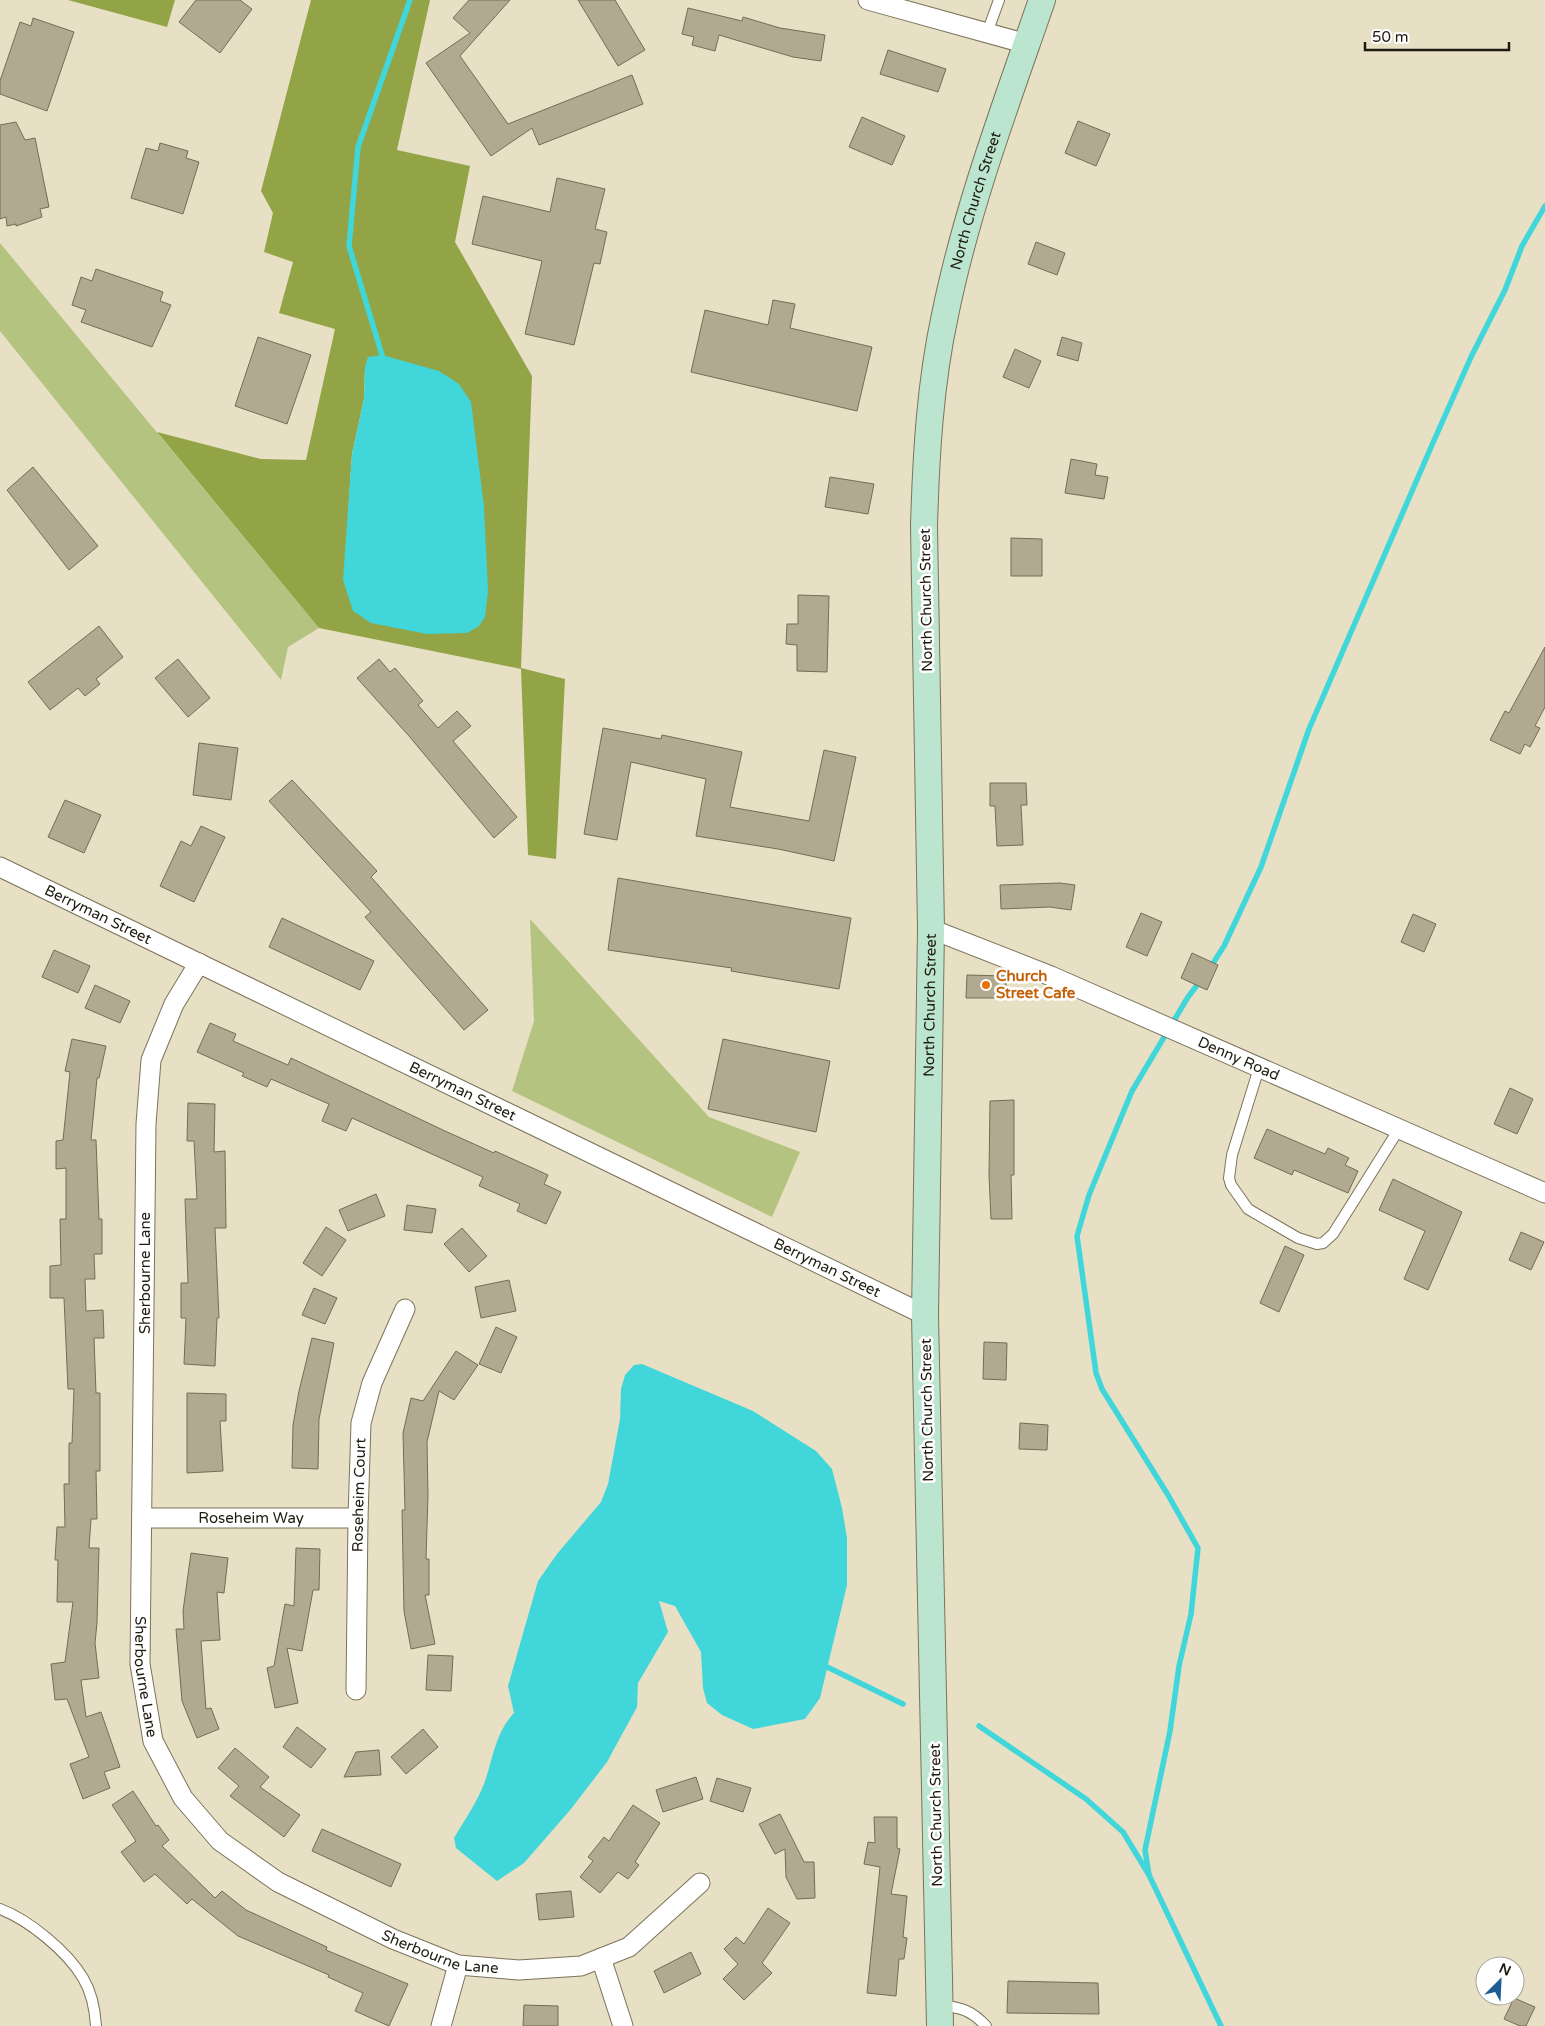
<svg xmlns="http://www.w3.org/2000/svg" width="1545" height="2026" viewBox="0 0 1545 2026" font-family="'Varela Round',sans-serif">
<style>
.green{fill:#b5c380}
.forest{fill:#93a446;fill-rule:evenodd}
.water{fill:#41d6d9}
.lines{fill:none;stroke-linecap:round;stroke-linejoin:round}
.stream{stroke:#41d6d9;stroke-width:5.5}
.building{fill:#b2aa90;stroke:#746d54}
.lane-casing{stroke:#7b735b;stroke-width:12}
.street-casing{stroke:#7b735b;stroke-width:21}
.secondary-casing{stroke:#7b735b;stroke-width:28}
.lane{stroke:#fff;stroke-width:10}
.street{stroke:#fff;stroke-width:19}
.secondary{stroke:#bbe5ce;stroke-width:26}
.food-dot{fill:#e8710a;stroke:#fff;stroke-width:2}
.labels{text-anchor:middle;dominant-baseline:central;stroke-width:5;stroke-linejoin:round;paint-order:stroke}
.street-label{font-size:15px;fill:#1e1b11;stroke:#fff}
.food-label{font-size:15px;font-weight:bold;fill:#c56008;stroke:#fff;text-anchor:start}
</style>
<rect width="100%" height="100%" fill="#e8e0c4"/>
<g class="green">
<polygon points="0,243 319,628 288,647 281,680 0,331"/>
<polygon points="530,919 709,1117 800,1152 772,1217 512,1091 534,1021"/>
</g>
<g class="forest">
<polygon points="68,0 175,0 167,27"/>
<path d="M311 0H430L397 150 470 166 455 242 532 376 521 668 565 679 556 859 528 855 521 669 319 628 157 432 261 459 306 460 335 329 279 313 293 262 264 252 273 213 261 191ZM365 367 459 384 348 514 352 454 364 399Z"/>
</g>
<g class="water">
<polygon points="382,355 439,371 459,384 471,402 484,507 488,591 485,617 479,626 467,633 427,634 371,623 353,611 343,580 352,454 364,399 365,367 368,357"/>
<path d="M642 1364 753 1411 816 1451 832 1469 842 1508 847 1538V1585L820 1698 805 1719 753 1729 722 1715 707 1703 703 1688 701 1652 675 1606 659 1601 668 1632 638 1683 637 1707 607 1762 571 1809 524 1863 497 1881 456 1848 454 1838C464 1821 477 1802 484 1784 493 1759 495 1733 514 1713L508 1686 538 1581 557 1554 601 1502 608 1484 620 1419 621 1389 625 1375 634 1365Z"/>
</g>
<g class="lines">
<g class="stream">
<polyline points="382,355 349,246 358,147 410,0"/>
<polyline points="1210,968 1224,946 1261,867 1309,729 1432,445 1471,357 1505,290 1522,246 1545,206"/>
<polyline points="821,1664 903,1704"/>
<polyline points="979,1726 1086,1799 1123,1832 1149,1875 1221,2026"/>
<polyline points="1149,1875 1145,1850 1170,1731 1179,1666 1191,1614 1198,1548 1168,1495 1102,1389 1096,1373 1077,1236 1089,1195 1132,1091 1188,997 1201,980"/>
</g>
</g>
<g class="building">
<polygon points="196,0 240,0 252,9 220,53 179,22"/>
<polygon points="469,0 510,0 460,56 508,124 632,75 643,104 539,145 532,128 491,156 426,63 470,33 453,18"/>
<polygon points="578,0 615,0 645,50 618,66"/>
<polygon points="688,8 742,21 743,17 780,28 825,35 821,61 793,57 719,35 715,51 692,45 694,37 682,34"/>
<polygon points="33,18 74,32 47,111 0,94 0,81 20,22 31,26"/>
<polygon points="888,50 946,69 938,92 880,74"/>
<polygon points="862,117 905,136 892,165 849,147"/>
<polygon points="1078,121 1110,134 1096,166 1065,153"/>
<polygon points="16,122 25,140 35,138 49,207 40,209 42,217 16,226 16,224 7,226 6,217 0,219 0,125"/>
<polygon points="160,143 188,151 186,158 199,162 183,214 131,198 146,148 158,151"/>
<polygon points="557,178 605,189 595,229 607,232 600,264 594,263 574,345 525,334 542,261 472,244 483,196 550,212"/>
<polygon points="1036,242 1065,253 1057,275 1028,264"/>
<polygon points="96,269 163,292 160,301 171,305 152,347 81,322 86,310 72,305 81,277 92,281"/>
<polygon points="773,300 795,304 790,328 872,347 857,411 691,372 705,310 768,325"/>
<polygon points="258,337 311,355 287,424 235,406"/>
<polygon points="1062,337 1082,343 1078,361 1057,355"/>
<polygon points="1015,349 1041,361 1029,388 1003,377"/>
<polygon points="1071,459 1097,464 1095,475 1108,477 1104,499 1065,493"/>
<polygon points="33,467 98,546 69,570 7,490"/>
<polygon points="830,477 874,484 868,514 825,507"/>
<polygon points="1011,538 1042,539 1042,576 1011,576"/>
<polygon points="798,595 829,596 827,672 797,671 797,645 786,644 787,624 798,624"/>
<polygon points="99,626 123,657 96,679 100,684 85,696 78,688 50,710 28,682"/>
<polygon points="1545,647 1545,707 1535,726 1540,728 1530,747 1525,744 1520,754 1490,740 1505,711 1509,713"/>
<polygon points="178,659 210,698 188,717 155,678"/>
<polygon points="379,659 390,672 395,668 423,701 418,705 438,728 457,711 471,726 453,741 517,817 494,838 409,736 357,678"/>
<polygon points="603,728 661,739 662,735 742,752 730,807 809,821 824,750 856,757 834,861 778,849 696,836 706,779 631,762 617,840 584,834"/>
<polygon points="199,743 238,748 231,800 193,795"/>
<polygon points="292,780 377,871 371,877 488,1010 464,1030 365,917 371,912 269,801"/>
<polygon points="990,783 1026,783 1027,805 1021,805 1023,845 997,846 995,806 990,806"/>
<polygon points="65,800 101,815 84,853 48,837"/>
<polygon points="201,826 225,837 194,902 160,886 181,841 191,846"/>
<polygon points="618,878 851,918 839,989 731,971 732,968 608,950"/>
<polygon points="1060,883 1075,885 1071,910 1050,907 1001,909 1000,885"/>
<polygon points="1141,913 1162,922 1147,956 1126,947"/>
<polygon points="1413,914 1436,924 1424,952 1401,942"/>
<polygon points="282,918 374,961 360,990 269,947"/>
<polygon points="54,950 90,966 78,993 42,977"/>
<polygon points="1192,953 1218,965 1207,990 1181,978"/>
<polygon points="967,975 1006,976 1006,998 966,998"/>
<polygon points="95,985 130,1001 120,1023 85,1008"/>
<polygon points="210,1023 236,1034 233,1041 288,1065 291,1058 445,1131 494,1153 495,1151 548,1175 544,1184 561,1192 546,1224 517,1211 520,1204 479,1186 483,1177 352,1118 346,1131 322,1121 329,1104 271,1079 267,1087 242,1076 244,1073 197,1052"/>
<polygon points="72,1039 106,1046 99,1078 97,1078 91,1140 96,1140 99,1219 102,1219 102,1254 94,1254 95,1279 85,1279 86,1311 103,1310 104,1338 94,1338 96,1393 100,1393 100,1471 96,1471 97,1519 91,1519 89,1548 99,1548 97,1623 95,1643 99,1678 81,1680 86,1717 101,1712 120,1767 104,1772 110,1788 83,1799 70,1764 89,1757 67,1699 55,1700 51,1664 65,1662 73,1602 57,1602 58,1560 55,1560 57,1527 65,1527 64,1484 69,1484 69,1443 72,1443 74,1389 68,1389 64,1298 50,1298 50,1266 61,1265 60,1219 66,1219 66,1168 56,1169 56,1141 63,1140 70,1072 65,1071"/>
<polygon points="723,1039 830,1061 816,1132 708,1109"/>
<polygon points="1510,1088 1533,1099 1517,1134 1494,1124"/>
<polygon points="1014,1100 1014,1175 1011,1175 1012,1219 991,1219 989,1175 990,1101"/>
<polygon points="188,1103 215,1104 214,1152 225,1151 226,1228 215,1228 219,1318 217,1318 215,1366 184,1364 186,1318 181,1318 181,1283 188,1283 185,1199 197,1199 194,1141 187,1141"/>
<polygon points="1267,1129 1325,1154 1328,1148 1349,1158 1345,1165 1358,1171 1348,1193 1294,1170 1292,1175 1254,1158"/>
<polygon points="1393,1179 1462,1212 1428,1290 1404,1279 1425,1231 1379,1210"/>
<polygon points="376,1194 385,1216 348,1231 339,1210"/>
<polygon points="407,1205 436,1209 432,1233 404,1230"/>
<polygon points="326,1227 346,1240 322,1276 303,1263"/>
<polygon points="462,1228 487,1256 469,1272 444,1244"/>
<polygon points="1521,1232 1544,1242 1531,1270 1509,1260"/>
<polygon points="1285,1246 1304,1255 1279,1312 1260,1303"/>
<polygon points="509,1280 516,1311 481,1318 475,1287"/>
<polygon points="314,1288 337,1298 325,1324 302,1315"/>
<polygon points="496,1327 517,1337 501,1373 479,1364"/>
<polygon points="312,1338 334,1343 319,1419 318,1469 292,1468 293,1425 299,1391"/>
<polygon points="984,1342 1007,1343 1006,1380 983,1379"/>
<polygon points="456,1351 478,1365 454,1400 439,1391 427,1442 428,1495 426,1559 429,1559 429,1595 425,1595 435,1644 411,1649 404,1611 402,1510 405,1510 403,1433 411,1398 423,1401"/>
<polygon points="187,1393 226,1394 226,1421 220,1421 223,1471 187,1473"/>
<polygon points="1020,1423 1048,1425 1047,1450 1019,1449"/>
<polygon points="296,1548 320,1549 319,1590 313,1590 302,1651 287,1648 298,1703 275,1708 267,1668 274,1666 285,1604 294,1606"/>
<polygon points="191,1553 228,1558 224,1593 217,1592 220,1640 201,1641 206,1709 211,1708 219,1729 197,1738 182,1701 176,1629 184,1629 183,1611"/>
<polygon points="428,1655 453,1656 451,1691 426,1690"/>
<polygon points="297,1727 326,1749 311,1768 283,1747"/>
<polygon points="423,1729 438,1747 406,1774 391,1757"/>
<polygon points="235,1748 269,1777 260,1787 300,1815 284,1837 230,1796 239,1786 218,1768"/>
<polygon points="379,1750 381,1775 344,1777 356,1752"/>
<polygon points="696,1777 703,1799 663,1812 656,1790"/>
<polygon points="717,1778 751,1788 743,1812 710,1801"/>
<polygon points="133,1791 156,1826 158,1825 169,1840 162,1846 215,1898 222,1891 246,1910 327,1947 326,1950 408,1984 389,2026 355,2011 363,1993 328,1977 329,1975 238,1936 192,1899 187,1904 155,1874 144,1882 121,1852 136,1841 112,1805"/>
<polygon points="633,1805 660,1823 635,1862 639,1865 628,1879 618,1872 600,1893 580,1877 593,1861 588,1857 604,1837 609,1841"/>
<polygon points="780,1814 804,1862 814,1862 815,1898 797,1899 786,1877 785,1849 775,1854 759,1824"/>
<polygon points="874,1817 897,1817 897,1848 900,1849 891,1894 907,1896 903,1937 907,1938 904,1959 899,1959 896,1996 867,1993 880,1867 864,1864 868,1842 875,1843"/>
<polygon points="322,1829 401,1864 391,1887 312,1851"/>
<polygon points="571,1891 574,1917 539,1920 536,1894"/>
<polygon points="768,1908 790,1923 762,1963 772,1973 744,2000 723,1979 738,1964 724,1949 736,1937 744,1944"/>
<polygon points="691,1952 701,1974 664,1993 654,1971"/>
<polygon points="1008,1981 1098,1983 1099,2014 1007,2013"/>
<polygon points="1514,1998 1535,2007 1526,2026 1520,2026 1504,2019"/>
<polygon points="524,2005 558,2006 558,2026 523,2026"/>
</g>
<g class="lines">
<defs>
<g id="lane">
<polyline points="987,33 999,0"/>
<polyline points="1259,1068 1232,1155 1229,1178 1231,1185 1248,1209 1298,1238 1317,1244 1323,1243 1333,1234 1399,1129"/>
<path d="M0 1909C29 1920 67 1951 83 1978 92 1993 95 2009 96 2026"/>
<path d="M940 2005C962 2008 971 2010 986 2026"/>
</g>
<g id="street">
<polyline points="868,0 1027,44"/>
<path id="s1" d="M0 867 925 1315"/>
<path id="s2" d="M931 929 1051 976 1545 1193"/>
<path id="s3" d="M199 963 174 1004 151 1060 146 1124 140 1664 153 1741 183 1798 220 1841 278 1882 393 1939 458 1965 519 1970 581 1966 629 1947 700 1883"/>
<path id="s4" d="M143 1518H358"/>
<path id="s5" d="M356 1690 358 1518 361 1423 372 1383 405 1309"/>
<polyline points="601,1958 623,2026"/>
<polyline points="441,2026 458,1965"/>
</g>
<g id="secondary">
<path id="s6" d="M940 2026 925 1315 931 929 924 526C926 456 930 384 945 315 967 207 1006 104 1042 0"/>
</g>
</defs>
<use href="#lane" class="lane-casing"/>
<use href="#street" class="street-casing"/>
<use href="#secondary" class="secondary-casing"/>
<use href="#lane" class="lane"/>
<use href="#street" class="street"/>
<use href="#secondary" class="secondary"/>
</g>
<circle class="food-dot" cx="986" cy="985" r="5"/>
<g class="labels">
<g class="street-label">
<text stroke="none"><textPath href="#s6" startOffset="1831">North Church Street</textPath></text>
<text transform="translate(926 600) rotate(-91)">North Church Street</text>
<text stroke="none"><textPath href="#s1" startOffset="109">Berryman Street</textPath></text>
<text stroke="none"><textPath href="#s6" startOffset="1021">North Church Street</textPath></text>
<text stroke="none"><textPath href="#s2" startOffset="334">Denny Road</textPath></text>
<text stroke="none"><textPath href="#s1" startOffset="514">Berryman Street</textPath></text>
<text stroke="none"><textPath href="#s1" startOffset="919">Berryman Street</textPath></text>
<text transform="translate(145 1273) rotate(-90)">Sherbourne Lane</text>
<text transform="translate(927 1410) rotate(-91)">North Church Street</text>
<text stroke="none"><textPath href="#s5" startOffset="195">Roseheim Court</textPath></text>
<text stroke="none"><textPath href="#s4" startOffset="108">Roseheim Way</textPath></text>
<text stroke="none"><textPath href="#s3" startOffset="726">Sherbourne Lane</textPath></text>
<text transform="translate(936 1815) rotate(-91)">North Church Street</text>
<text stroke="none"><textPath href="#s3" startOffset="1161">Sherbourne Lane</textPath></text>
</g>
<g class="food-label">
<text x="996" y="976">Church<tspan x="996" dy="17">Street Cafe</tspan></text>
</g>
</g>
<g transform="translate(1500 1981) rotate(24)"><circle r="24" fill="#ffffff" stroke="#a5a4a0"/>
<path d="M0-4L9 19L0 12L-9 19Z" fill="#1d5d93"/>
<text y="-8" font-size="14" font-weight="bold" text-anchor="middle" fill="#1e1b11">N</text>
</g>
<path d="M1365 42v8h144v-8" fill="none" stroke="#1e1b11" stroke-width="2.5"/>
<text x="1372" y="42" font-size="15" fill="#1e1b11" stroke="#ffffff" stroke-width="4" paint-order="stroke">50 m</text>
</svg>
